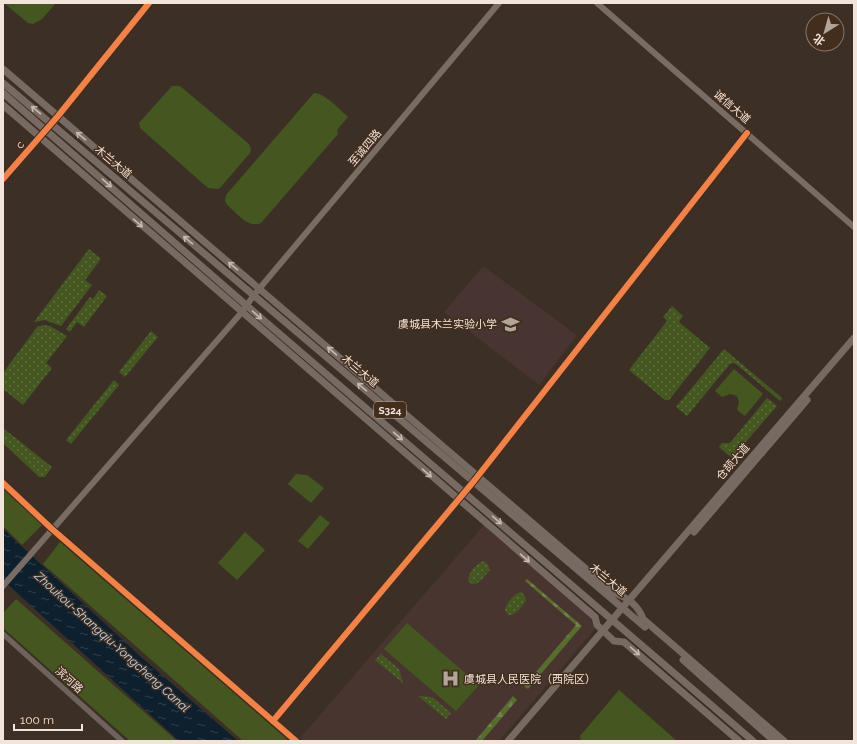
<svg xmlns="http://www.w3.org/2000/svg" width="857" height="744" viewBox="0 0 857 744" font-family="Raleway,'Noto Sans SC',sans-serif">
<style>
.education{fill:#483431}
.medical{fill:#483530}
.grass{fill:url(#grass-dots)}
.forest{fill:url(#forest-firs)}
.green{fill:#455721}
.water{fill:url(#water-ripples)}
.lines{fill:none;stroke-linecap:round;stroke-linejoin:round}
.tertiary{stroke:#6d625c;stroke-width:5.5}
.secondary{stroke:#796c65;stroke-width:6}
.primary{stroke:#776a62;stroke-width:7}
.cycleway-casing{stroke:#432e1e;stroke-width:8}
.cycleway{stroke:#f48246;stroke-width:6}
.oneway{stroke:#c7b9b0}
.labels{text-anchor:middle;dominant-baseline:central;stroke-width:3;stroke-linejoin:round;paint-order:stroke}
.shield{fill:#432e1e;stroke:#beada2;stroke-width:1}
.shield-label{font-size:10px;font-weight:bold;fill:#f2e4da}
.street-label{font-size:11px;fill:#f2e4da;stroke:#432e1e}
.poi-label{font-size:11px;fill:#f2e4da;stroke:#432e1e;text-anchor:end}
.water-label{font-size:12px;font-style:italic;fill:#b9dbf8;stroke:#432e1e}
</style>
<defs>
<pattern id="grass-dots" width="8" height="8" patternUnits="userSpaceOnUse"><rect width="8" height="8" fill="#455721"/><path d="M2 2h.1M6 6h.1" fill="none" stroke="#606f41" stroke-width="1.8" stroke-linecap="round"/></pattern>
<pattern id="forest-firs" width="22" height="20" patternUnits="userSpaceOnUse"><rect width="22" height="20" fill="#586c2d"/><path d="M5 1l3.5 6h-7zM16 11l3.5 6h-7z" fill="#70814b"/></pattern>
<pattern id="water-ripples" width="26" height="14" patternUnits="userSpaceOnUse"><rect width="26" height="14" fill="#0e202e"/><path d="M2 4q2-2 4 0t4 0M15 11q2-2 4 0t4 0" fill="none" stroke="#32404c"/></pattern>
</defs>
<rect width="100%" height="100%" fill="#3b2f26"/>
<polygon class="education" points="483,266 577,335 539,385 444,312"/>
<polygon class="medical" points="484,525 593,619 595,629 499,741 304,741 300,738"/>
<g class="grass">
<polygon points="89,249 101,259 85,280 92,285 61,326 45,320 34,322"/>
<polygon points="99,290 107,296 84,327 77,322 70,332 66,329 90,297 93,299"/>
<polygon points="672,306 683,316 679,322 710,348 669,400 665,400 629,370 667,321 663,317"/>
<polygon points="43,325 50,326 67,336 46,363 52,368 23,405 3,389 3,373 37,327"/>
<polygon points="151,331 158,337 125,377 119,372"/>
<polygon points="724,349 782,398 780,401 736,364 733,363 730,364 687,416 676,407"/>
<polygon points="114,380 119,385 71,444 66,440"/>
<polygon points="767,398 777,406 732,458 719,447 722,443 730,443"/>
<polygon points="3,428 52,467 45,477 39,477 3,443"/>
<path d="M484 561 488 565 490 570C484 576 480 585 471 584L468 580C469 572 477 563 484 561Z"/>
<path d="M521 592 525 596 526 601C521 607 516 616 508 615L505 610C506 603 514 594 521 592Z"/>
<polygon points="381,654 399,669 403,683 375,660"/>
<polygon points="418,696 432,697 451,713 446,719"/>
</g>
<g class="forest">
<polygon points="527,579 582,626 528,689 524,686 576,625 525,581"/>
<polygon points="513,696 517,700 482,741 475,741"/>
</g>
<g class="green">
<polygon points="4,3 56,3 42,19 33,24 28,23"/>
<polygon points="172,86 180,86 249,144 251,149 250,153 220,188 217,189 208,188 140,128 139,123"/>
<path d="M314 93C325 93 340 110 348 117L337 130 338 134 261 223C248 229 236 212 227 205L225 201 226 195Z"/>
<polygon points="734,369 763,394 745,416 737,410 739,402 737,396 730,394 722,397 715,391"/>
<polygon points="296,474 307,475 324,488 311,503 288,484"/>
<polygon points="3,489 42,525 22,545 3,526"/>
<polygon points="320,515 330,523 308,549 298,541"/>
<polygon points="245,532 265,550 237,580 218,563"/>
<polygon points="60,542 289,741 243,741 43,564"/>
<polygon points="16,599 177,741 130,741 3,628 3,613"/>
<polygon points="407,623 479,685 456,711 384,649"/>
<polygon points="619,690 677,741 581,741 580,736"/>
</g>
<polygon class="water" points="3,529 141,657 238,741 179,741 3,580"/>
<g class="lines">
<g class="tertiary">
<polyline points="3,179 58,116 149,3"/>
<polyline points="3,483 52,529 296,741"/>
<polyline points="3,634 122,741"/>
<polyline points="273,721 474,481 747,133"/>
</g>
<g class="secondary">
<polyline points="597,3 854,227"/>
<polyline points="3,586 242,312 254,295 499,3"/>
</g>
<g class="primary">
<path d="M3 69 614 593C627 597 639 606 643 619L784 741"/>
<polyline points="3,83 645,627"/>
<polyline points="3,93 246,305 753,741"/>
<polyline points="3,105 595,617 597,625 614,641 624,642 739,741"/>
<polyline points="694,532 807,400"/>
<polyline points="683,660 774,741"/>
<polyline points="508,741 854,338"/>
</g>
<defs>
<g id="cycleway">
<polyline points="3,179 58,116 149,3"/>
<polyline points="3,483 52,529 296,741"/>
<polyline points="273,721 474,481 747,133"/>
</g>
</defs>
<use href="#cycleway" class="cycleway-casing"/>
<use href="#cycleway" class="cycleway"/>
</g>
<defs><path id="oneway-shaft" d="M-6 0H5M1.5-3L5.5 0L1.5 3" fill="none" stroke-width="1.6" stroke-linecap="round" stroke-linejoin="round"/></defs>
<g class="oneway">
<use href="#oneway-shaft" transform="translate(36 110) rotate(-140)"/>
<use href="#oneway-shaft" transform="translate(81 136) rotate(-140)"/>
<use href="#oneway-shaft" transform="translate(107 183) rotate(41)"/>
<use href="#oneway-shaft" transform="translate(138 223) rotate(41)"/>
<use href="#oneway-shaft" transform="translate(188 240) rotate(-140)"/>
<use href="#oneway-shaft" transform="translate(233 266) rotate(-140)"/>
<use href="#oneway-shaft" transform="translate(257 315) rotate(41)"/>
<use href="#oneway-shaft" transform="translate(332 351) rotate(-139)"/>
<use href="#oneway-shaft" transform="translate(362 387) rotate(-140)"/>
<use href="#oneway-shaft" transform="translate(398 436) rotate(41)"/>
<use href="#oneway-shaft" transform="translate(427 473) rotate(41)"/>
<use href="#oneway-shaft" transform="translate(497 520) rotate(41)"/>
<use href="#oneway-shaft" transform="translate(525 558) rotate(41)"/>
<use href="#oneway-shaft" transform="translate(635 651) rotate(41)"/>
</g>
<defs>
<symbol id="school-bare" viewBox="-9 -9 18 18"><path d="M0-5L7-2L0 1L-7-2ZM-4 1L0 2.5L4 1V4Q0 6-4 4Z" fill="#b2a59b" stroke="#432e1e" stroke-width="2.5" paint-order="stroke"/></symbol>
<symbol id="hospital-bare" viewBox="-9 -9 18 18"><path d="M-5-5h3v3.5h4V-5h3V5h-3V1.5h-4V5h-3Z" fill="#b2a59b" stroke="#432e1e" stroke-width="2.5" paint-order="stroke"/></symbol>
</defs>
<g fill-rule="evenodd">
<use href="#school-bare" x="498" y="312" width="25" height="25"/>
<use href="#hospital-bare" x="438" y="666" width="25" height="25"/>
</g>
<g class="labels">
<rect class="shield" x="374" y="402" width="32" height="16" rx="3"/>
<g class="shield-label">
<text x="390" y="410">S324</text>
</g>
<g class="street-label">
<text transform="translate(732 107) rotate(41)">诚信大道</text>
<text transform="translate(20 145) rotate(-49)">c</text>
<text transform="translate(365 148) rotate(-50)">至诚四路</text>
<text transform="translate(113 162) rotate(40)">木兰大道</text>
<text transform="translate(360 371) rotate(40)">木兰大道</text>
<text transform="translate(733 462) rotate(-49)">仓颉大道</text>
<text transform="translate(608 580) rotate(40)">木兰大道</text>
<text transform="translate(69 680) rotate(42)">滨河路</text>
</g>
<g class="poi-label">
<text x="497" y="324">虞城县木兰实验小学</text>
<text x="464" y="679" text-anchor="start">虞城县人民医院（西院区）</text>
</g>
<g class="water-label">
<text transform="translate(112 642) rotate(42)">Zhoukou-Shangqiu-Yongcheng Canal</text>
</g>
</g>
<rect width="857" height="744" fill="none" stroke="#f2e4da" stroke-width="8"/>
<g transform="translate(825 32) rotate(217)"><circle r="19" fill="#432e1e" stroke="#897769"/>
<path d="M0-3L7 15L0 10L-7 15Z" fill="#b2a59b"/>
<text y="-6" font-size="11" font-weight="bold" text-anchor="middle" fill="#f2e4da">北</text>
</g>
<path d="M14 724v6h68v-6" fill="none" stroke="#f2e4da" stroke-width="2"/>
<text x="20" y="724" font-size="12" fill="#f2e4da" stroke="#432e1e" stroke-width="3" paint-order="stroke">100 m</text>
</svg>
